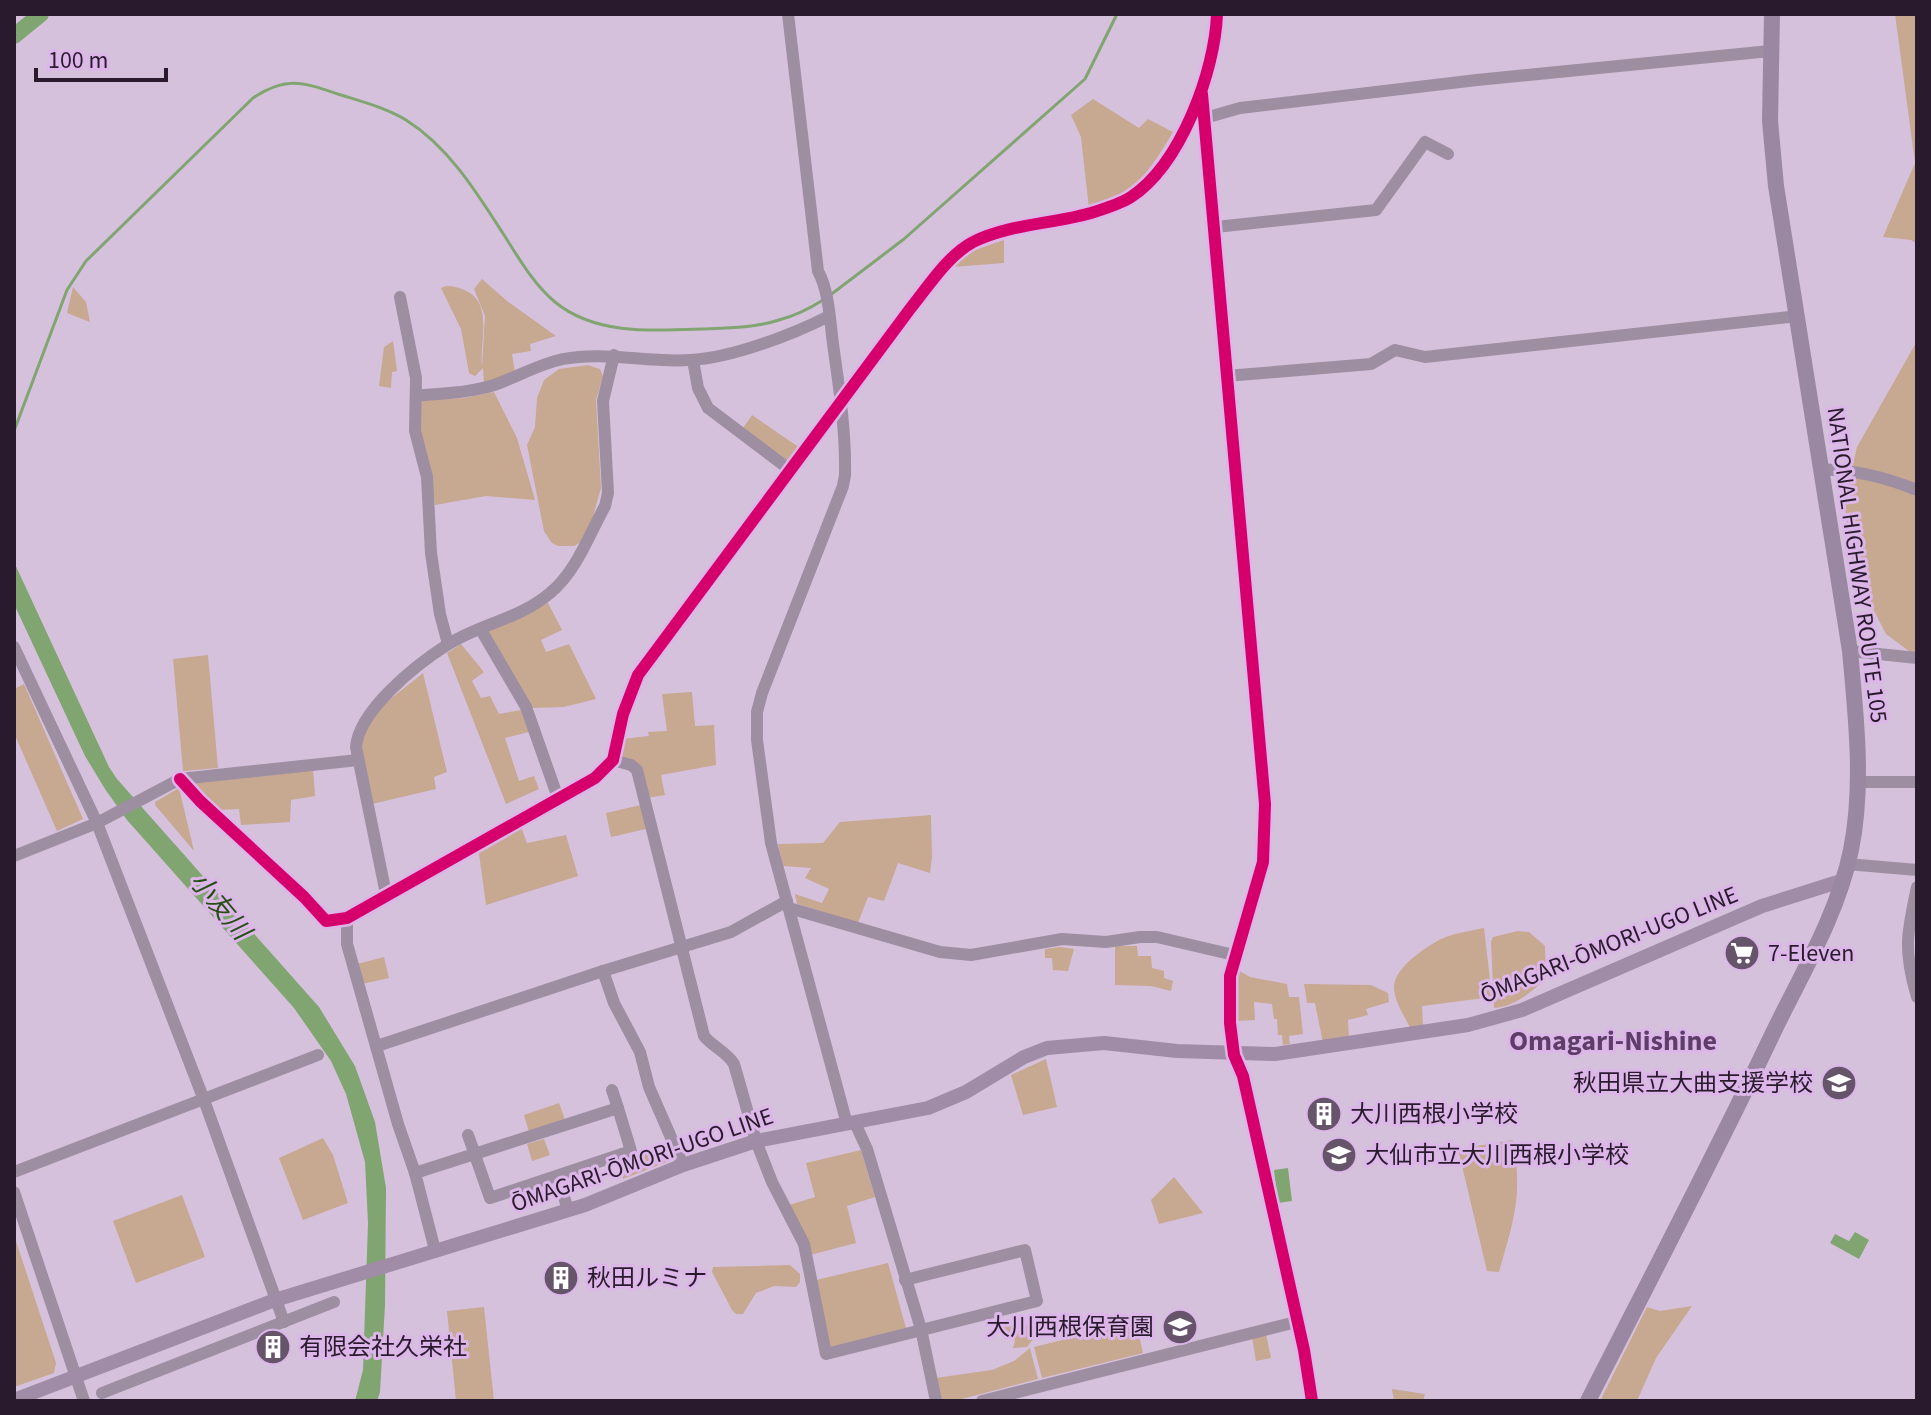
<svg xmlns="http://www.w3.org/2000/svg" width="1931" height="1415" viewBox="0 0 1931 1415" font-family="'Source Sans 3','Noto Sans JP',sans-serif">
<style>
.green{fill:#c7a891}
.water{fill:#80a571}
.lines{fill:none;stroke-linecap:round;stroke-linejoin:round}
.stream{stroke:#80a571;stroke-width:3}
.river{stroke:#80a571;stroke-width:16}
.minor{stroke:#9d8ea2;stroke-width:12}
.major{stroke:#a08ca7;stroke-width:14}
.highway{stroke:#9a87a1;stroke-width:16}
.cycleway-casing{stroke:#dcb6e8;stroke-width:17}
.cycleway{stroke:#d6006c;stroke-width:12}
.labels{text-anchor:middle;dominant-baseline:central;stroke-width:6;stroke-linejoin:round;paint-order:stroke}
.street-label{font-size:24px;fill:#291a2d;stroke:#dcb6e8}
.poi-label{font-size:24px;fill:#291a2d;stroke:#dcb6e8;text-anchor:start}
.water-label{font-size:26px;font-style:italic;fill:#264f14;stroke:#dcb6e8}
.quarter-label{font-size:28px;font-weight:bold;fill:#5e3e68;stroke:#dcb6e8}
</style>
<rect width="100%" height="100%" fill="#d6c1dd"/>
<g class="green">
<polygon points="1895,14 1917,14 1917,244 1911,240 1883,237 1915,163"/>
<path d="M1093 99 1139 128 1148 119 1173 132C1147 176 1137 189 1089 209L1081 137 1071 115Z"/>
<polygon points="1004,240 1004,263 952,267 963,254"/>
<path d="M482 279 507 301 556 336 530 344 531 351 512 354 515 372 484 385 483 368 475 376 469 373 461 329 441 288C448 285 451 286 459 288 496 299 479 338 482 367L485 316 474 289Z"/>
<polygon points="73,287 86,302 90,322 67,313"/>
<polygon points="393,341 397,371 392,372 391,388 379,386 384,347"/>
<polygon points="1917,341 1917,657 1886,634 1854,572 1844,501 1857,447"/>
<polygon points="588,365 600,369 603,376 596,400 601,488 590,527 581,542 574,546 558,546 552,543 544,531 527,445 535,427 537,398 544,380 559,369"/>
<polygon points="494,392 517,438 535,500 486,496 435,505 421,433 421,400 464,398"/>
<polygon points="752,415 800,448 789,464 741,431"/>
<polygon points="548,603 562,630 541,640 546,652 569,644 596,699 564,707 530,708 484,633"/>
<polygon points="461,644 484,672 472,681 481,698 490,696 499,714 521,710 529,732 505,738 519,781 534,776 539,789 506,804 447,653"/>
<polygon points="208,655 218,768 183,771 173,659"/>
<path d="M423 673 447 772 434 777 436 789 372 804C369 786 362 766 362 748 361 715 401 692 423 673Z"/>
<polygon points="24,684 83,819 57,831 14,733 14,689"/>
<polygon points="692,692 695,726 714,725 716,765 661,775 665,795 647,798 640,768 620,757 622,739 649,736 648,732 667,731 662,694"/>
<polygon points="313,769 315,796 291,800 290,822 241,825 239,809 218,810 187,781"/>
<polygon points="179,788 194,851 155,805 155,802"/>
<polygon points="641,805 646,829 611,837 606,813"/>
<polygon points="931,815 932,857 930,873 898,863 884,901 868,897 858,923 797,904 795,894 822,903 829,889 805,878 811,868 783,866 778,844 823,843 840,822"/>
<polygon points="520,824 527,843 566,835 578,876 486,905 478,846"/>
<path d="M1484 928 1492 997 1422 1006 1423 1027 1411 1029C1404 1016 1395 1002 1394 988 1394 967 1425 948 1441 939 1453 933 1470 931 1484 928Z"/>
<path d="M1518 931 1529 932 1545 946 1546 979C1531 992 1514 1007 1494 1008L1491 942 1493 937Z"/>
<polygon points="1115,946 1137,946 1138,956 1151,956 1152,968 1164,971 1164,978 1173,981 1171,991 1151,986 1115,985"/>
<polygon points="1060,947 1074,949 1068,971 1053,970 1052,958 1045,958 1045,949"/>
<polygon points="384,957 389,978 362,984 357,964"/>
<polygon points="1236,969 1250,977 1287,984 1289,997 1299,997 1303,1034 1289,1036 1290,1044 1283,1045 1282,1035 1278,1035 1277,1019 1274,1019 1272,1004 1254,1002 1255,1020 1237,1021"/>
<polygon points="1304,984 1371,985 1388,993 1389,1002 1366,1009 1368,1015 1348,1020 1349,1039 1323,1043 1315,1003 1307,1003"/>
<polygon points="1046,1059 1057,1107 1023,1115 1011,1075"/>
<polygon points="559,1103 565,1120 529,1132 524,1115"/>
<polygon points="323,1138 333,1155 348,1203 303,1220 279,1158"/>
<polygon points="544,1139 550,1155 532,1161 527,1144"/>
<path d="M1513 1140C1523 1196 1514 1219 1499 1272L1487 1271 1458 1149Z"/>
<polygon points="665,1147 672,1160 623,1179 617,1164"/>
<polygon points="861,1150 875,1197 847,1206 856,1243 810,1255 789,1205 815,1197 806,1163"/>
<polygon points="1174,1177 1203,1213 1159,1224 1151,1200"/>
<polygon points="182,1195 205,1257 136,1283 113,1221"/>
<polygon points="14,1235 56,1363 54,1373 14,1387"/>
<polygon points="888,1263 906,1328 829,1348 816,1280"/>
<polygon points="790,1265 800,1274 800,1282 796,1287 774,1286 756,1293 743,1314 736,1314 732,1310 712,1272 713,1267"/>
<polygon points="1692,1306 1656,1358 1637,1401 1600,1401 1647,1307 1660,1311"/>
<polygon points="484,1307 494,1401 456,1401 447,1311"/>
<path d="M998 1321C1014 1319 1031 1320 1034 1338L1027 1347 1013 1348 1015 1341 1009 1334 994 1330V1323Z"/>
<polygon points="1136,1322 1143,1353 1042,1378 1034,1347"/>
<polygon points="1266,1334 1271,1358 1256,1361 1252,1337"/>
<polygon points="1030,1348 1038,1379 954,1401 942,1401 935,1378 992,1370 1014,1361"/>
<polygon points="1392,1389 1425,1394 1423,1401 1394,1401"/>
</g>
<g class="water">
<polygon points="14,562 109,767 117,779 319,1007 355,1066 375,1122 386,1188 385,1305 380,1392 377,1401 355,1401 363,1370 368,1223 365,1162 346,1094 331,1061 294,1008 127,820 105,789 85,756 14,604"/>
<polygon points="1288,1168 1292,1201 1278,1203 1274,1170"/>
<polygon points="1855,1232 1869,1240 1859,1259 1830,1243 1835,1234 1849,1241"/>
</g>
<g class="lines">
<g class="stream">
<polyline points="829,296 904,239 1085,79 1117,14"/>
<path d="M14 431 67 290 86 261 253 98C286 76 302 82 338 94 360 101 387 108 406 120 449 147 477 193 504 235 518 257 534 285 555 302 595 335 652 331 701 329 727 328 754 328 779 320 794 316 809 309 823 300"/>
</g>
<polyline class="river" points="14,36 41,14"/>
<g class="minor">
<path d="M788 14 818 271C829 291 830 321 833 344 839 387 846 431 845 475L843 486 762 693 757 712V740L771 843 847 1124"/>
<polyline points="1202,93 1265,804 1263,862 1230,976 1230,1023 1234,1055 1243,1076 1304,1350 1312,1401"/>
<polyline points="1205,118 1240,108 1477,80 1770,51"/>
<polyline points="1216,227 1376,210 1425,142 1448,154"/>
<polyline points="400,297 416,378 415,431 427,477 431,553 440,614 448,644"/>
<polyline points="693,360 698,388 708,408 790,470"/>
<polyline points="1226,376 1371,364 1395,350 1425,357 1798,316"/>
<path d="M416 396C442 393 469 393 494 385 517 377 539 364 563 359 606 351 647 363 690 360 731 358 792 335 829 316"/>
<path d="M1820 469C1858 471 1882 476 1917 490"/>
<polyline points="481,630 526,707 558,798"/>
<polyline points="14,647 97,823 204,1100 284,1322"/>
<polyline points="1850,651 1917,658"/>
<path d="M613 760 631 765 637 770 704 1036C713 1047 727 1052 734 1064L756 1141 772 1182 804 1244 826 1354 1037 1301 1025 1250 905 1280"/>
<path d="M180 779 200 801 304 897 326 921 347 918 595 778 613 760 623 714 638 675 910 309C928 287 947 256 973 242 1009 224 1053 224 1091 213 1104 209 1120 204 1131 197 1181 164 1215 71 1217 14"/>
<polyline points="1858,782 1917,782"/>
<polyline points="14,856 97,823 180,779 358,760"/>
<polyline points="1847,864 1917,870"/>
<path d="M1917 887C1907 933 1903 950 1917 997"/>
<path d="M386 894 356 747C359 710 417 664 447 645 479 624 520 619 550 593 576 572 589 535 605 506L608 493 603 401 614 355"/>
<polyline points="789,908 940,952 971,955 1062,939 1106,942 1140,937 1157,937 1234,955"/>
<polyline points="347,918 347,944 398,1124 415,1173 435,1250"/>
<polyline points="603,971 614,1003 640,1052 649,1087 683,1165"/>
<polyline points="377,1046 603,971 731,932 787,901"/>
<polyline points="612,1090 618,1108"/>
<polyline points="855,1123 867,1149 921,1329 936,1401"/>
<polyline points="14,1172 318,1055"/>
<polyline points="415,1173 618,1108 631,1151 490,1198 468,1135"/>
<polyline points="558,1177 568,1210"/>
<polyline points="14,1192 84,1401"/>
<polyline points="102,1393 334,1302"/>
<polyline points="982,1401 1296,1322"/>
</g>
<polyline class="major" points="14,1400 275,1300 585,1205 683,1165 756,1141 928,1108 966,1092 1024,1057 1047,1048 1104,1043 1177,1051 1275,1054 1468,1025 1522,1010 1762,906 1841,881"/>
<path class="highway" d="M1588 1401C1650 1279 1714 1157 1773 1033 1801 975 1838 914 1851 850 1864 785 1856 717 1850 651L1776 186 1770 121 1772 14"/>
<defs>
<g id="cycleway">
<polyline points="1202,94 1265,804 1263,862 1230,976 1230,1023 1234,1055 1243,1076 1304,1350 1312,1401"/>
<path d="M180 779 200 801 304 897 326 921 347 918 595 778 613 760 623 714 638 675 910 309C928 287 947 256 973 242 1009 224 1053 224 1091 213 1104 209 1120 204 1131 197 1181 164 1215 71 1217 14"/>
</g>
</defs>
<use href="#cycleway" class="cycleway-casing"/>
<use href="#cycleway" class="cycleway"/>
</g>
<defs>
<symbol id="supermarket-disc" viewBox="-11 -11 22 22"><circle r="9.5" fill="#66546b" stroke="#dcb6e8"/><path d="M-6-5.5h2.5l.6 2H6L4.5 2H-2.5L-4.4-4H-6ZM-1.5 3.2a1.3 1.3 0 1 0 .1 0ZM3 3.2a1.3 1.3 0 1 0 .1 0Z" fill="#fff"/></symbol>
<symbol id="school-disc" viewBox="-11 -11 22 22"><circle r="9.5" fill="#66546b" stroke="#dcb6e8"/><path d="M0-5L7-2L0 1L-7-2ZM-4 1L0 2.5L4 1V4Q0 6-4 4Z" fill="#fff"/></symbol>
<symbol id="building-disc" viewBox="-11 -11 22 22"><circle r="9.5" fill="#66546b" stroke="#dcb6e8"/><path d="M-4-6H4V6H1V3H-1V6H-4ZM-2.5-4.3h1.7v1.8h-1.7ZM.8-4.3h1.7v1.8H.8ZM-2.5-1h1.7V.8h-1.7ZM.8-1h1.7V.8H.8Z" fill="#fff"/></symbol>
</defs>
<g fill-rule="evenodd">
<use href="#supermarket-disc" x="1722" y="933" width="40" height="40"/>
<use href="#school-disc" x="1819" y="1063" width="40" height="40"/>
<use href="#building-disc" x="1304" y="1094" width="40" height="40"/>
<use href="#school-disc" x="1319" y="1135" width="40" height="40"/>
<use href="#building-disc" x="541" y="1258" width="40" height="40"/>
<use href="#school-disc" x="1160" y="1307" width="40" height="40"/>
<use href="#building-disc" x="253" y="1327" width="40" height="40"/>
</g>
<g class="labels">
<g class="street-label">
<text transform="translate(1857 565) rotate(82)">NATIONAL HIGHWAY ROUTE 105</text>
<text transform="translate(1609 945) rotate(-22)">ŌMAGARI-ŌMORI-UGO LINE</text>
<text transform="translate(642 1160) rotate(-19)">ŌMAGARI-ŌMORI-UGO LINE</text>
</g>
<g class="poi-label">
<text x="1768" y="953">7-Eleven</text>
<text x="1813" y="1083" text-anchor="end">秋田県立大曲支援学校</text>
<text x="1350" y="1114">大川西根小学校</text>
<text x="1365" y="1155">大仙市立大川西根小学校</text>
<text x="587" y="1278">秋田ルミナ</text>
<text x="1154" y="1327" text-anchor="end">大川西根保育園</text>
<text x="299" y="1347">有限会社久栄社</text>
</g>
<g class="water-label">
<text transform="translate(220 906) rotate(50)">小友川</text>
</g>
<g class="quarter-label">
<text x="1613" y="1041">Omagari-Nishine</text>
</g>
</g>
<rect width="1931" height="1415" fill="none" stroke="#291a2d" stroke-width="32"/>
<path d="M36 68v12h130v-12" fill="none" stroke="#291a2d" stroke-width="4"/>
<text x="48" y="68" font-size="24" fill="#291a2d" stroke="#dcb6e8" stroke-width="6" paint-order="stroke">100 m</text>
</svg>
